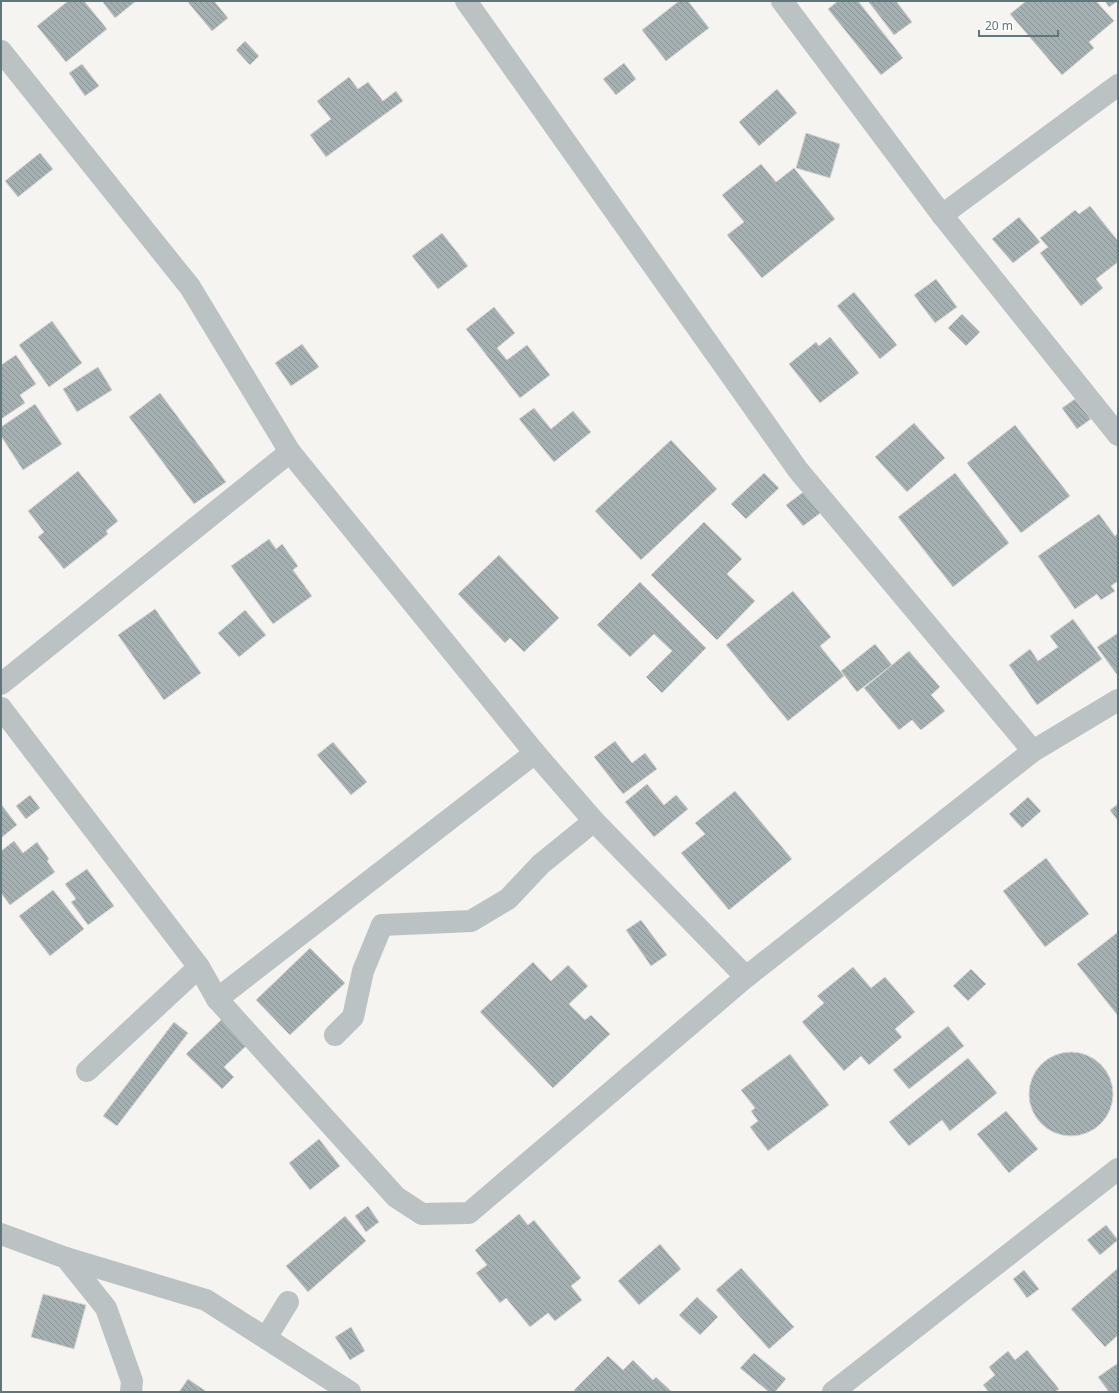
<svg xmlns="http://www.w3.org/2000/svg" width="1119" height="1393" viewBox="0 0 1119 1393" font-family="'Noto Sans',sans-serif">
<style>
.building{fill:url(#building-back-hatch);stroke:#d6d5d3}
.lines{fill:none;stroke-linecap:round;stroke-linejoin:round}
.minor{stroke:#bbc2c4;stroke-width:22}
</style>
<defs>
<pattern id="building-back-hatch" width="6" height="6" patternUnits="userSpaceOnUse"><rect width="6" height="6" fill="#a4b0b2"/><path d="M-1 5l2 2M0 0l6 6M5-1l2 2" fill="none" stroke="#899496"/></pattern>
</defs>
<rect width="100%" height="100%" fill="#f5f4f1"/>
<g class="building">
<polygon points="68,1 84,1 107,29 66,62 37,26"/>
<polygon points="102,1 136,1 115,18"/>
<polygon points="187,1 214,1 228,18 212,31"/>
<polygon points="679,1 688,1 709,28 666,61 642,30"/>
<polygon points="838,1 858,1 903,58 881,75 828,9"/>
<polygon points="868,1 896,1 912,22 894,35"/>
<polygon points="1026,1 1096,1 1114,21 1089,42 1094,48 1062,75 1010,14"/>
<polygon points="1105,1 1118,1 1109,7"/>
<polygon points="245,41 259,56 250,65 236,50"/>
<polygon points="624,63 636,79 616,95 603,79"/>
<polygon points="82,64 99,86 85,96 69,73"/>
<polygon points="349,77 358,89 368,82 383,101 396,91 403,101 326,157 310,135 331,119 317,101"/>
<polygon points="777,89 797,113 759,146 739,122"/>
<polygon points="806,133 840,144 830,178 796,168"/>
<polygon points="40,153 53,169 18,197 5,181"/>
<polygon points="761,164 776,182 794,168 835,219 762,278 727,235 744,222 722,195"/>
<polygon points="1090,206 1118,241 1118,262 1096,279 1103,288 1081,306 1040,253 1048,247 1040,238 1075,210 1079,214"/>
<polygon points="1019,217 1040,242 1013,263 992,239"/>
<polygon points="442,233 468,266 438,289 412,256"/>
<polygon points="936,279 957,307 935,323 914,295"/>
<polygon points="854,292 897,345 880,359 837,306"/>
<polygon points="494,307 515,333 497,348 507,360 527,345 550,375 520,398 466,329"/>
<polygon points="962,314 980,332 966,346 948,328"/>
<polygon points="52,321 82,363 49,387 19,345"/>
<polygon points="830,337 859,373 820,403 789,364 816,342 819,346"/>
<polygon points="302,344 319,367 291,386 275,363"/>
<polygon points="16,355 36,384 20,395 25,403 1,419 1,365"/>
<polygon points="98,367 112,390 77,412 63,389"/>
<polygon points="160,393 226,482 194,504 129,417"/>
<polygon points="1075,399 1091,419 1077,429 1062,408"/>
<polygon points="35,404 62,444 23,470 1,436 1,427"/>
<polygon points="534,408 551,429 573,411 591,432 554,462 519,419"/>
<polygon points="914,423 945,458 907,492 875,457"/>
<polygon points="1015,425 1070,496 1021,533 967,463"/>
<polygon points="671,440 717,489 641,560 595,511"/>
<polygon points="78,471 118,521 106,531 108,534 64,569 38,537 44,532 28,511"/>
<polygon points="764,473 779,488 746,519 731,504"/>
<polygon points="955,473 1009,543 953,587 898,517"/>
<polygon points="806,490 823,511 803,526 786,505"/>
<polygon points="1099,514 1115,536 1118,533 1118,581 1111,586 1115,591 1101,600 1097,594 1075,609 1038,556"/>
<polygon points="704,522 742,559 727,574 755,601 717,640 651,575"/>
<polygon points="269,539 276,549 282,544 298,566 293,570 312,596 273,624 231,566"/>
<polygon points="499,555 559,618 524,652 510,638 505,643 458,594"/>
<polygon points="640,582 706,648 662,693 646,677 672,651 654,634 630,657 597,625"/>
<polygon points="793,591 831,637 820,646 844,676 788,721 726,645"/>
<polygon points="155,609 201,673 164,700 118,635"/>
<polygon points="245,610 266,635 239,657 218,633"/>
<polygon points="1073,619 1102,659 1037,705 1009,665 1030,649 1038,661 1058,647 1050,636"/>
<polygon points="1118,633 1118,676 1097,647"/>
<polygon points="875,644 892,665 857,692 841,671"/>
<polygon points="909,651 940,687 931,695 945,711 921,730 912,720 899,730 864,688"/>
<polygon points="615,741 632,763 645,753 657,769 623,794 594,757"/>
<polygon points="333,742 367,782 351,795 317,755"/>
<polygon points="647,784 664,805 676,795 688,809 654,837 625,802"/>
<polygon points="735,791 792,859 729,910 681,853 705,834 695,823"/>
<polygon points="30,795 40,808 26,819 16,806"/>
<polygon points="1028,797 1041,811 1022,828 1009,814"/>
<polygon points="1,804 17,825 1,838"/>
<polygon points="1118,804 1118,821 1110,810"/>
<polygon points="14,841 23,853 37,842 49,859 47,861 55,872 10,905 1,893 1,851"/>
<polygon points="1046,858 1089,914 1045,947 1003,891"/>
<polygon points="87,869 114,906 88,925 71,902 76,899 65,884"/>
<polygon points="53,890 84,929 50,956 19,916"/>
<polygon points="641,920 667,955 651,966 626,930"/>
<polygon points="1118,932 1118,1016 1077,964"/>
<polygon points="310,948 345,983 290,1035 256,1000"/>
<polygon points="533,962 551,981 568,965 588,986 569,1004 585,1020 591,1015 610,1034 553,1088 480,1012"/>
<polygon points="853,967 871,988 885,977 915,1012 895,1029 902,1037 869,1065 861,1056 844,1071 802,1022 824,1003 817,996"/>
<polygon points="971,969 986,984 968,1001 953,986"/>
<polygon points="222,1019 247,1045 224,1067 234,1077 222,1089 186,1054"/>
<polygon points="174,1022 188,1033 117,1126 103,1116"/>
<polygon points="948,1026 964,1046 909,1089 893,1070"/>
<circle cx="1071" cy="1094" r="42"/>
<polygon points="790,1054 829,1105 768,1151 750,1127 758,1121 751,1111 755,1108 741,1090"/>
<polygon points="968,1058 997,1093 950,1131 942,1120 909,1146 889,1122"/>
<polygon points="1006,1111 1038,1149 1009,1173 977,1134"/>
<polygon points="319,1139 340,1166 310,1190 289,1163"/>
<polygon points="368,1206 379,1222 366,1232 355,1216"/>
<polygon points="519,1214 528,1225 534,1220 581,1278 571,1286 582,1300 555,1321 548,1313 530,1327 506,1298 500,1303 476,1273 487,1265 475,1250"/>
<polygon points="345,1216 366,1241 308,1292 286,1266"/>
<polygon points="1106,1225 1118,1240 1100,1255 1087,1240"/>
<polygon points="660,1244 681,1269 639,1305 618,1281"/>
<polygon points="741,1268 794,1327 769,1349 716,1290"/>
<polygon points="1118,1268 1118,1335 1105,1347 1071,1309"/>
<polygon points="1024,1270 1039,1289 1027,1298 1013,1279"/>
<polygon points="43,1294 86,1305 74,1349 31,1337"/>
<polygon points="697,1297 718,1317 700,1335 679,1315"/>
<polygon points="351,1327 365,1351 350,1360 335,1337"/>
<polygon points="1027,1350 1059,1389 1055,1392 989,1392 983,1385 995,1375 989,1367 1008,1351 1015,1360"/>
<polygon points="754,1353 786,1379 775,1392 769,1392 740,1368"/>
<polygon points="608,1356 623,1370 633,1360 653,1380 656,1377 672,1392 576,1392 574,1390"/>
<polygon points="1118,1363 1118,1392 1109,1392 1098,1377"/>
<polygon points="188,1379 207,1392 179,1392"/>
</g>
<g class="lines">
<g class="minor">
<polyline points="466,1 798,470 1033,751"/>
<polyline points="782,1 942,215 1118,435"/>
<polyline points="1,51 190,287 290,452 535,753 594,821 746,977"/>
<polyline points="942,215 1118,85"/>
<polyline points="1,684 290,452"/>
<polyline points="1,708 199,967 217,999 396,1197 422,1214 469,1213 746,977 1033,751 1118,700"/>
<polyline points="217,999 535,753"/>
<polyline points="335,1035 353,1017 363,971 382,925 471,921 508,899 541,864 594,821"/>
<polyline points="87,1071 199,967"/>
<polyline points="1,1234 66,1258 106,1308 132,1381 131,1392"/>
<polyline points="66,1258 206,1300 350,1392"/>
<polyline points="266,1338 288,1302"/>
<polyline points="833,1392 1118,1169"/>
</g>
</g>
<rect width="1119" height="1393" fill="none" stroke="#5f767c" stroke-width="4"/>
<path d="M979 30v6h79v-6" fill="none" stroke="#5f767c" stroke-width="2"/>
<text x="985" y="30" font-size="12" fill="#5f767c" stroke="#ffffff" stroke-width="3" paint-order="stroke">20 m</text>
</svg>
